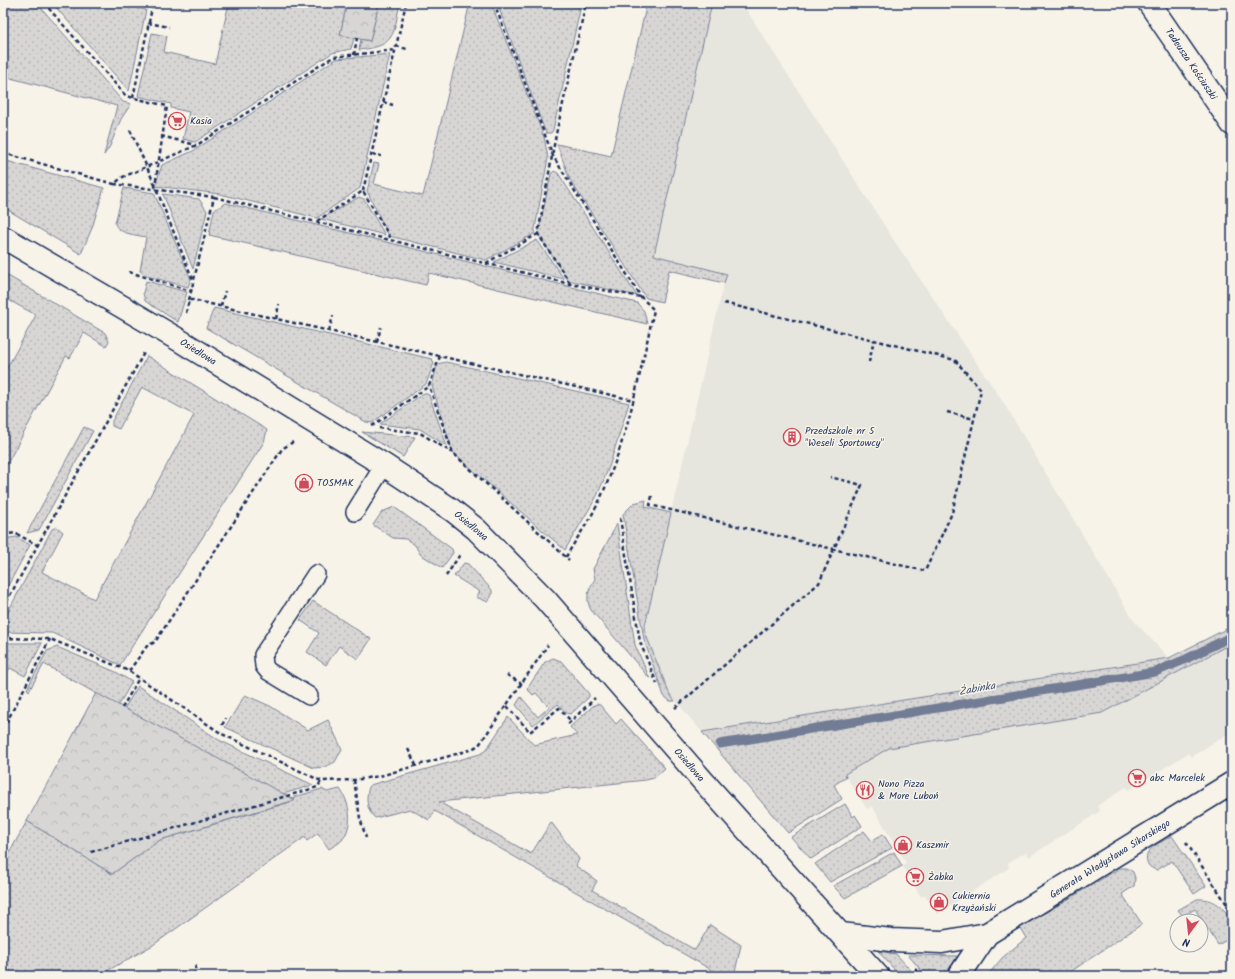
<svg xmlns="http://www.w3.org/2000/svg" width="1235" height="979" viewBox="0 0 1235 979" font-family="Kalam,sans-serif">
<style>
.built{fill:#e6e5de}
.grass{fill:url(#grass-dots);stroke:#798299}
.forest{fill:url(#forest-crowns);stroke:#798299}
.lines{fill:none;stroke-linecap:round;stroke-linejoin:round}
.stream{stroke:#727c95;stroke-width:9}
.service-casing{stroke:#1b2f5e;stroke-width:20}
.minor-casing{stroke:#1b2f5e;stroke-width:25}
.tertiary-casing{stroke:#1b2f5e;stroke-width:25}
.path{stroke:#1b2f5e;stroke-width:2.5;stroke-dasharray:4 3;stroke-linecap:butt}
.service{stroke:#f7f3e8;stroke-width:17}
.minor{stroke:#f7f3e8;stroke-width:22}
.tertiary{stroke:#f7f3e8;stroke-width:22}
.labels{text-anchor:middle;dominant-baseline:central;stroke-width:3;stroke-linejoin:round;paint-order:stroke}
.street-label{font-size:10px;fill:#1b2f5e;stroke:#f7f3e8}
.poi-label{font-size:10px;fill:#1b2f5e;stroke:#f7f3e8;text-anchor:start}
.water-label{font-size:11px;font-style:italic;fill:#465679;stroke:#f7f3e8}
</style>
<defs>
<pattern id="grass-dots" width="8" height="8" patternUnits="userSpaceOnUse"><rect width="8" height="8" fill="#d7d6d4"/><path d="M2 2h.1M6 6h.1" fill="none" stroke="#b8b8b8" stroke-width="1.8" stroke-linecap="round"/></pattern>
<pattern id="forest-crowns" width="20" height="18" patternUnits="userSpaceOnUse"><rect width="20" height="18" fill="#d7d6d4"/><path d="M2 6a3 3 0 1 1 6 0M12 15a3 3 0 1 1 6 0" fill="none" stroke="#b8b8b8"/></pattern>
</defs>
<rect width="100%" height="100%" fill="#f7f3e8"/>
<filter id="ink" filterUnits="userSpaceOnUse"><feTurbulence type="fractalNoise" baseFrequency=".025" numOctaves="2"/><feDisplacementMap in="SourceGraphic" scale="8" xChannelSelector="R" yChannelSelector="G"/><feConvolveMatrix kernelMatrix="1 2 1 2 8 2 1 2 1" color-interpolation-filters="sRGB"/></filter>
<g filter="url(#ink)">
<g class="built">
<polygon points="712,3 742,3 891,236 1003,402 1134,621 1169,658 702,732 669,693 644,630 726,274 654,255"/>
<polygon points="1232,643 1232,731 1191,757 1188,753 1129,790 1126,787 1097,806 1100,811 1029,857 1026,852 1008,863 1009,868 937,914 925,895 921,897 902,866 906,863 872,806 867,809 845,775 889,748 1102,713"/>
</g>
<g class="grass">
<polygon points="3,3 37,3 123,102 131,104 121,119 110,146 104,155 117,106 3,76"/>
<polygon points="52,3 117,3 146,10 129,91"/>
<polygon points="229,3 347,3 340,35 354,38 351,49 332,53 195,142 183,139 189,112 171,108 171,104 138,96 152,33 167,36 164,52 215,64"/>
<path d="M379 3H400C393 35 396 46 359 50L361 39 370 41Z"/>
<polygon points="470,3 491,3 544,137 548,158 534,234 486,260 389,236 367,191 374,163 379,164 374,184 423,196"/>
<polygon points="497,3 575,3 580,10 553,130 551,133 546,133 545,131"/>
<polygon points="647,3 712,3 654,255 727,274 724,283 669,270 662,302 646,298 570,180 557,144 611,156"/>
<polygon points="390,54 360,188 317,218 220,194 155,186 162,165 193,151 336,59"/>
<polygon points="3,160 104,188 92,228 81,254 3,207"/>
<polygon points="554,171 558,173 637,296 568,280 538,234 551,174"/>
<path d="M124 188 154 193 191 279 188 287 147 276 140 271 146 237C137 235 117 234 115 223Z"/>
<polygon points="163,194 199,199 207,211 193,269"/>
<polygon points="359,197 364,199 385,235 321,219"/>
<polygon points="226,203 637,303 644,311 647,324 429,273 426,285 209,235 214,210"/>
<polygon points="537,240 564,279 494,262"/>
<polygon points="3,273 105,333 109,341 106,346 84,333 70,358 66,356 3,471 3,375 36,315 3,297"/>
<polygon points="146,281 187,292 178,322 145,301 143,293"/>
<polygon points="214,308 432,359 434,363 426,384 372,423 366,422 206,328"/>
<polygon points="147,356 267,430 264,442 120,665 52,633 3,632 3,621 52,529 57,527 63,532 42,572 94,599 194,415 142,387 119,429 112,426 112,421"/>
<polygon points="446,362 629,403 609,467 597,496 565,550 453,453 432,386 437,364"/>
<polygon points="424,393 429,395 447,446 420,429 380,424"/>
<polygon points="84,427 93,431 39,530 27,533"/>
<polygon points="362,432 415,437 403,457"/>
<polygon points="646,500 645,507 671,513 644,630 669,693 675,701 670,701 664,696 644,640 623,514 634,503"/>
<polygon points="394,507 452,549 453,553 442,568 420,554 415,545 406,539 393,538 373,525 382,512"/>
<path d="M617 524 635 645 650 679 591 610C585 598 588 590 595 579L593 569Z"/>
<polygon points="17,537 30,545 3,595 3,539"/>
<polygon points="464,563 468,564 492,590 492,595 488,602 476,597 480,592 454,576"/>
<polygon points="313,601 371,639 358,659 339,646 326,665 307,652 319,633 300,620"/>
<polygon points="1232,626 1232,643 1102,713 889,748 845,774 846,777 834,785 842,799 788,833 702,732 1169,658"/>
<polygon points="3,643 42,643 25,676 10,668 8,671 3,668"/>
<polygon points="57,647 116,672 132,682 118,706 44,664 29,691 27,689 47,651"/>
<polygon points="553,658 561,661 589,694 589,697 571,714 566,713 558,704 533,725 516,705 521,697 538,717 549,707 536,693 533,695 527,689 545,662"/>
<polygon points="138,686 219,740 313,785 283,794 124,709"/>
<polygon points="245,695 270,706 308,730 328,720 342,749 335,762 325,767 314,768 225,727"/>
<path d="M597 704 600 705 616 724 621 719 665 768 654 778 646 780 439 802 531 854 551 822 579 859 576 866 597 881 592 890 695 950 710 925 741 945 735 972 742 976H722L435 811 429 820 410 809 375 818C366 810 365 796 370 785L480 754 486 750 508 717 534 745 577 735 570 727 594 705Z"/>
<path d="M322 789 327 792 340 789C350 803 354 825 342 840 339 844 333 846 329 849L318 833 307 841 305 837 153 945 98 976H3V864L27 821 112 874 160 840 294 801 291 798Z"/>
<polygon points="845,804 853,817 855,815 862,826 811,859 791,837"/>
<polygon points="864,831 872,841 883,834 892,848 830,882 815,864"/>
<path d="M1172 836 1206 886 1194 894 1172 861 1157 870C1153 869 1149 867 1147 863 1143 848 1162 842 1172 836Z"/>
<polygon points="894,852 902,866 845,898 833,886"/>
<polygon points="1120,868 1127,868 1133,872 1135,878 1134,886 1122,894 1142,924 1064,976 987,976 1002,958 1026,938 1020,928"/>
<path d="M1197 899C1214 898 1225 907 1231 922 1234 928 1232 938 1232 945L1228 939 1218 945 1195 909 1183 916 1178 910Z"/>
<polygon points="878,951 896,954 916,976 900,976"/>
<polygon points="908,955 957,956 946,976 926,976"/>
</g>
<g class="forest">
<polygon points="347,3 379,3 370,41 340,35"/>
<polygon points="96,693 295,800 160,840 112,874 27,821"/>
</g>
<g class="lines">
<polyline class="stream" points="720,744 1155,672 1184,660 1232,636"/>
<defs>
<g id="service">
<polyline points="355,512 384,465"/>
<polyline points="309,696 268,671 264,666 263,655 316,574"/>
</g>
<g id="minor">
<polyline points="3,237 174,337 384,465 452,510 476,529 545,599 703,781 878,976"/>
<polyline points="841,934 891,940 942,942 987,934"/>
<polyline points="959,976 987,934 1232,783"/>
</g>
<polyline id="tertiary" points="1149,3 1232,124"/>
</defs>
<use href="#service" class="service-casing"/>
<use href="#minor" class="minor-casing"/>
<use href="#tertiary" class="tertiary-casing"/>
<g class="path">
<polyline points="44,3 126,96 167,106 155,186 193,280"/>
<polyline points="139,3 152,6"/>
<path d="M494 3 553 156 641 297 654 310C640 372 628 438 601 497 592 518 577 537 566 557"/>
<polyline points="148,23 169,27"/>
<polyline points="396,46 407,49"/>
<polyline points="354,55 357,38"/>
<polyline points="133,98 153,3"/>
<polyline points="383,102 393,105"/>
<polyline points="130,130 155,185"/>
<polyline points="161,136 196,145"/>
<polyline points="3,153 114,184"/>
<polyline points="372,154 381,156"/>
<polyline points="363,191 406,3"/>
<polyline points="214,197 570,284 641,297"/>
<polyline points="317,221 363,191 391,239"/>
<polyline points="486,263 538,234"/>
<polyline points="129,272 191,291"/>
<polyline points="570,283 538,234 556,134 586,3"/>
<polyline points="189,300 214,197 114,184 123,177 197,145 333,57 395,50"/>
<polyline points="221,306 225,291"/>
<polyline points="186,313 189,300 193,300 633,400"/>
<polyline points="276,319 279,304"/>
<polyline points="329,331 333,316"/>
<polyline points="377,342 381,327"/>
<polyline points="440,356 429,386 453,453 569,560"/>
<polyline points="869,362 874,340"/>
<polyline points="947,412 974,419"/>
<polyline points="372,426 429,386"/>
<polyline points="379,428 420,433 453,453"/>
<polyline points="652,496 650,505 925,571 952,513 981,390 955,360 724,303"/>
<polyline points="620,518 640,642 657,684"/>
<polyline points="3,535 15,533 37,545"/>
<polyline points="446,576 461,553"/>
<polyline points="3,608 145,351"/>
<polyline points="3,638 50,639 129,671 222,734 321,781 354,780 380,776 470,750 479,745 548,645"/>
<polyline points="129,671 147,646 155,642 282,449 293,442"/>
<polyline points="507,675 522,684"/>
<polyline points="507,706 530,732 559,708 571,721"/>
<polyline points="122,708 139,678"/>
<polyline points="675,708 819,583 862,485 830,477"/>
<polyline points="568,724 595,698"/>
<polyline points="222,725 226,718"/>
<polyline points="3,729 50,639"/>
<polyline points="408,749 416,765"/>
<polyline points="354,780 360,818 366,838"/>
<polyline points="1186,842 1232,912"/>
<polyline points="91,852 318,787 321,781"/>
<polyline points="915,969 922,976"/>
<polyline points="194,976 196,964"/>
</g>
<use href="#service" class="service"/>
<use href="#minor" class="minor"/>
<use href="#tertiary" class="tertiary"/>
</g>
</g>
<defs>
<symbol id="supermarket-ring" viewBox="-11 -11 22 22"><circle r="9.5" fill="#f7f3e8" stroke="#d1495b" stroke-width="1.5"/><path d="M-6-5.5h2.5l.6 2H6L4.5 2H-2.5L-4.4-4H-6ZM-1.5 3.2a1.3 1.3 0 1 0 .1 0ZM3 3.2a1.3 1.3 0 1 0 .1 0Z" fill="#d1495b"/></symbol>
<symbol id="building-ring" viewBox="-11 -11 22 22"><circle r="9.5" fill="#f7f3e8" stroke="#d1495b" stroke-width="1.5"/><path d="M-4-6H4V6H1V3H-1V6H-4ZM-2.5-4.3h1.7v1.8h-1.7ZM.8-4.3h1.7v1.8H.8ZM-2.5-1h1.7V.8h-1.7ZM.8-1h1.7V.8H.8Z" fill="#d1495b"/></symbol>
<symbol id="shop-ring" viewBox="-11 -11 22 22"><circle r="9.5" fill="#f7f3e8" stroke="#d1495b" stroke-width="1.5"/><path d="M-5-2.5h2.3a2.7 3.5 0 0 1 5.4 0H5L5.5 6h-11ZM-1.5-2.5h3a1.5 2.3 0 0 0-3 0Z" fill="#d1495b"/></symbol>
<symbol id="restaurant-ring" viewBox="-11 -11 22 22"><circle r="9.5" fill="#f7f3e8" stroke="#d1495b" stroke-width="1.5"/><path d="M-5-6h1v4h1v-4h1v4h1v-4h1v5L-1.5 .5V6h-2V.5L-5-1ZM5-6V6H3V1.5H1.5Q1.5-4 5-6Z" fill="#d1495b"/></symbol>
</defs>
<g fill-rule="evenodd">
<use href="#supermarket-ring" x="167" y="111" width="20" height="20"/>
<use href="#building-ring" x="782" y="427" width="20" height="20"/>
<use href="#shop-ring" x="294" y="473" width="20" height="20"/>
<use href="#supermarket-ring" x="1127" y="768" width="20" height="20"/>
<use href="#restaurant-ring" x="855" y="780" width="20" height="20"/>
<use href="#shop-ring" x="893" y="835" width="20" height="20"/>
<use href="#supermarket-ring" x="905" y="867" width="20" height="20"/>
<use href="#shop-ring" x="929" y="892" width="20" height="20"/>
</g>
<g class="labels">
<g class="street-label">
<text transform="translate(1191 64) rotate(56)">Tadeusza Kościuszki</text>
<text transform="translate(198 352) rotate(32)">Osiedlowa</text>
<text transform="translate(471 526) rotate(40)">Osiedlowa</text>
<text transform="translate(689 765) rotate(49)">Osiedlowa</text>
<text transform="translate(1110 859) rotate(-32)">Generała Władysława Sikorskiego</text>
</g>
<g class="poi-label">
<text x="190" y="121">Kasia</text>
<text x="805" y="431">Przedszkole nr 5<tspan x="805" dy="12">"Weseli Sportowcy"</tspan></text>
<text x="317" y="483">TOSMAK</text>
<text x="1150" y="778">abc Marcelek</text>
<text x="878" y="784">Nono Pizza<tspan x="878" dy="12">&amp; More Luboń</tspan></text>
<text x="916" y="845">Kaszmir</text>
<text x="928" y="877">Żabka</text>
<text x="952" y="896">Cukiernia<tspan x="952" dy="12">Krzyżański</tspan></text>
</g>
<g class="water-label">
<text transform="translate(977 689) rotate(-10)">Żabinka</text>
</g>
</g>
<rect width="1235" height="979" fill="none" stroke="#f7f3e8" stroke-width="16"/>
<rect x="8" y="8" width="1219" height="963" fill="none" stroke="#1b2f5e" stroke-width="1.5" filter="url(#ink)"/>
<g transform="translate(1189 933) rotate(195)"><circle r="19" fill="#f7f3e8" stroke="#9fa5b1"/>
<path d="M0-3L7 15L0 10L-7 15Z" fill="#d1495b"/>
<text y="-6" font-size="11" font-weight="bold" text-anchor="middle" fill="#1b2f5e">N</text>
</g>
</svg>
